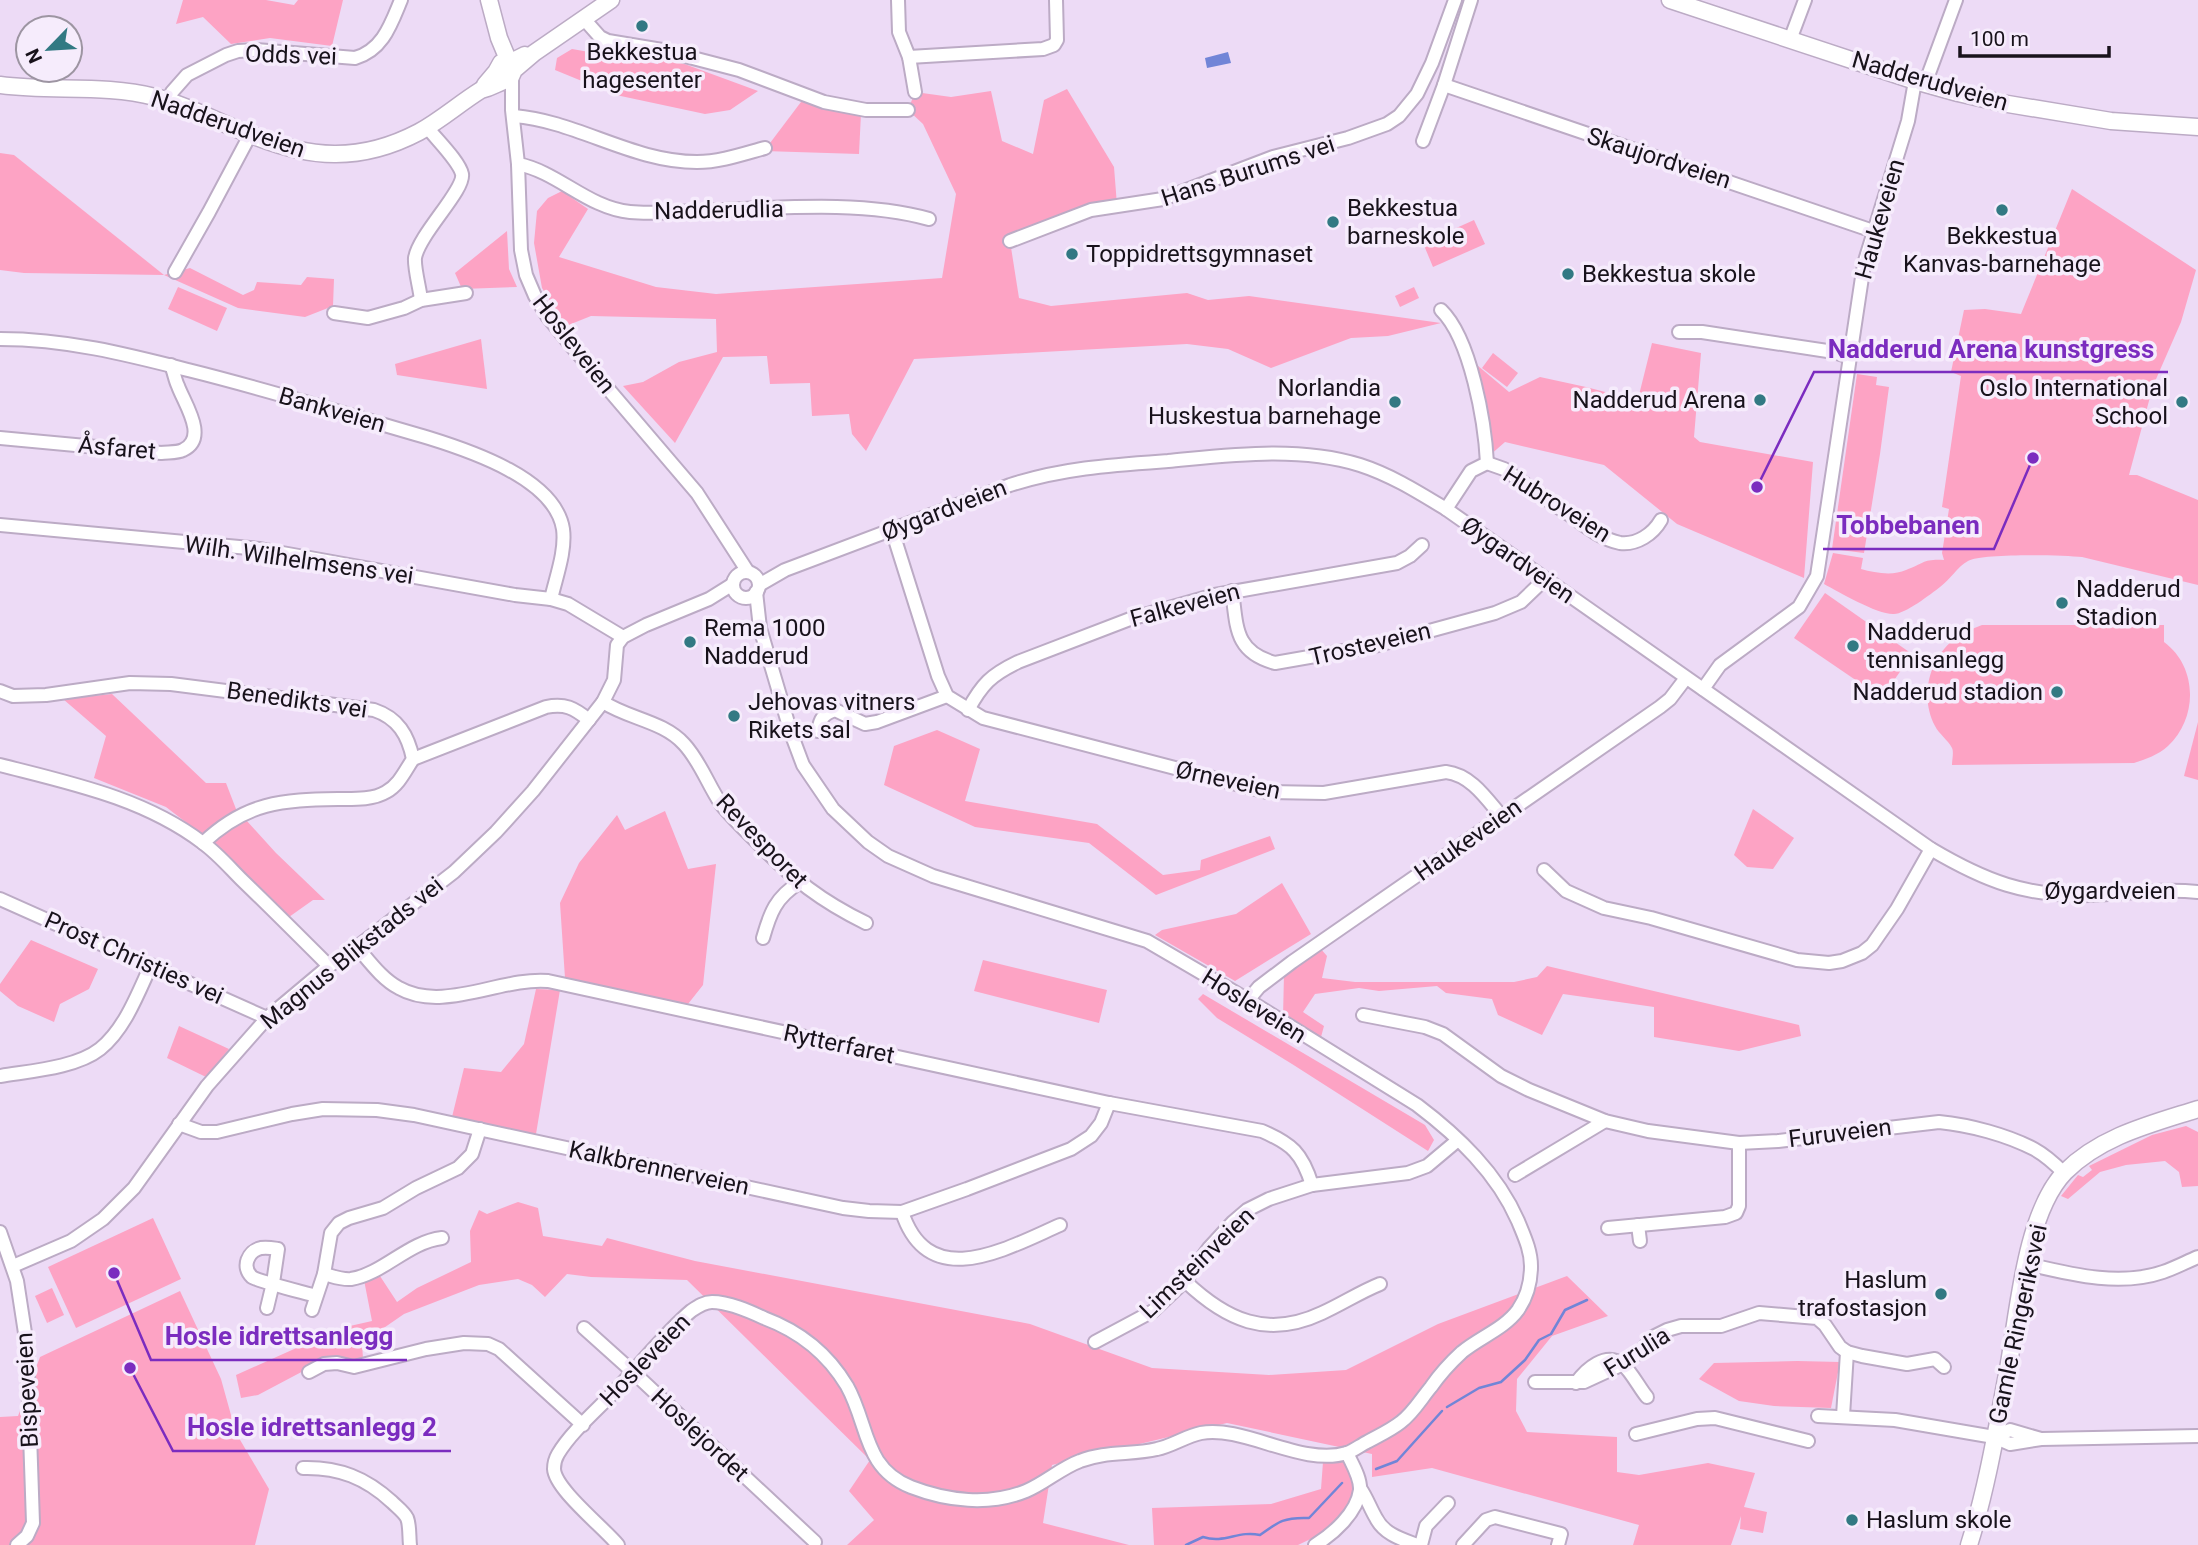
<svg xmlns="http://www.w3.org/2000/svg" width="2198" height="1545" viewBox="0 0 2198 1545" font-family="Roboto,sans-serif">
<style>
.green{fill:#fda3c4}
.water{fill:#7185d7}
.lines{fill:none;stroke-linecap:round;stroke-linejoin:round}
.stream{stroke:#7185d7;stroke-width:2.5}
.minor-casing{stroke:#bcabc5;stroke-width:16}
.major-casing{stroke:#bcabc5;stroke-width:19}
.minor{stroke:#fff;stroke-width:12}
.major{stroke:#fff;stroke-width:16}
.poi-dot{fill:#327983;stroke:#f6ecfc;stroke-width:2.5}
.labels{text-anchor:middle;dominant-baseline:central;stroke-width:7;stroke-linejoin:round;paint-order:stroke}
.poi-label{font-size:24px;fill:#18121b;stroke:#f6ecfc;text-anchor:start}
.street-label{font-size:24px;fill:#18121b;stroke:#f6ecfc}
.leader{fill:none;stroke:#7b2cbf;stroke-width:2.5}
.callout-dot{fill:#7b2cbf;stroke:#f6ecfc;stroke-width:2.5}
.callout-label{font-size:26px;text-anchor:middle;font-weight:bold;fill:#7b2cbf;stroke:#f6ecfc;stroke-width:7;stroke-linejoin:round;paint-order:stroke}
</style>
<rect width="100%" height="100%" fill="#eddbf6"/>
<g class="green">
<polygon points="183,0 266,0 294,5 298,0 343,0 332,46 270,38 231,44 203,17 176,24"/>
<polygon points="572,49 658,64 660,55 758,91 730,110 705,114 616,95 555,70 557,58"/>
<polygon points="1067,89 1114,167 1117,205 1010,241 1019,298 1051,306 1187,293 1208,300 1249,296 1441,323 1388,336 1351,338 1271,368 1228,349 1187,344 914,359 866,451 852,434 849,414 812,416 810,383 770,384 767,356 723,357 675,443 623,386 643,382 679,362 717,352 716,319 591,316 566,326 542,288 534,243 537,211 548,198 562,191 588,209 559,257 656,287 716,294 942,278 956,194 923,124 908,110 915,92 951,97 991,91 1002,141 1033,154 1044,100"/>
<polygon points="804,98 861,113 859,154 764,151"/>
<polygon points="0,153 14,155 164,275 190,268 243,295 254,290 257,282 301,285 307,277 334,279 333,306 305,317 238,308 164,275 24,273 0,270"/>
<path d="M2072 189 2196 270 2181 322 2153 386 2129 475H2137L2198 500V585L2082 557C2063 555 1982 553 1968 561 1957 567 1950 580 1940 587 1931 594 1905 614 1894 614 1878 615 1839 592 1824 584L1833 553 1863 558 1861 569C1875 573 1893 576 1906 570 1925 563 1923 559 1944 560L1942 553 1949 509 1942 507 1961 376 1951 372 1964 310 1985 309 2021 314Z"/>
<polygon points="1474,220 1485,244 1433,267 1423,243"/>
<polygon points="507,231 509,269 517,287 462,289 455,273"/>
<polygon points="178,287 227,308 217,331 168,309"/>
<polygon points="1414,287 1419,298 1400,307 1395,296"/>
<polygon points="481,339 487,389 397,375 395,364"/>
<polygon points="1652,343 1701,353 1694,437 1700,442 1813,462 1804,578 1677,524 1604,465 1505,442 1489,456 1471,360 1509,392 1540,377 1586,387 1659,406 1661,400 1639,395"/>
<polygon points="1493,353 1518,373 1507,387 1482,368"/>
<polygon points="1857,374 1877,377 1876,385 1889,387 1880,454 1864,553 1832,549"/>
<polygon points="1825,593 1912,654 1882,698 1794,638"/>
<path d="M1982 625H2164V642C2198 667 2198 718 2168 746 2158 755 2146 759 2134 763L1952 765C1952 760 1954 752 1952 748 1948 740 1939 734 1935 726 1920 698 1928 661 1953 640 1962 633 1972 629 1982 625Z"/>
<polygon points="112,694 206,783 226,783 236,809 276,853 325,900 313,900 289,917 218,847 166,807 94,778 106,736 63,699"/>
<polygon points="2198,722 2198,780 2184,776"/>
<polygon points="937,730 980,749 965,801 1097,824 1163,875 1200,870 1201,860 1270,836 1275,849 1156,895 1089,843 975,827 884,785 894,746"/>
<polygon points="1753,809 1794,838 1773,869 1747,867 1734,855"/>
<polygon points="665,811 688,869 716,864 703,985 688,1004 565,978 560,903 579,863 617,815 625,830"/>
<polygon points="1282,883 1311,934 1235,981 1155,935 1162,930 1236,914"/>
<polygon points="31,940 98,969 89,989 60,1004 54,1022 18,1006 0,991 0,984"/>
<polygon points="1320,948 1327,956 1322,978 1355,982 1514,982 1537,977 1547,966 1799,1025 1801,1036 1739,1051 1654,1037 1654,1007 1563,994 1542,1035 1498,1015 1492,999 1446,993 1437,986 1379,991 1359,988 1315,994 1303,1012 1324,1026 1321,1037 1283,1017 1284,974"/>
<polygon points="983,960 1107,990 1099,1023 974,991"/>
<polygon points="536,989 560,990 536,1134 452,1117 464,1068 501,1072 524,1044"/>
<polygon points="1203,994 1425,1125 1434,1140 1428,1151 1292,1064 1217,1018 1198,999"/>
<polygon points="179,1026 229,1049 206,1077 167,1058"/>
<polygon points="2186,1126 2198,1132 2198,1186 2182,1187 2179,1172 2165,1161 2126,1165 2100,1172 2068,1199 2061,1196 2078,1175 2083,1177 2092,1170 2089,1166 2152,1135"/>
<polygon points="518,1202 538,1208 543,1236 602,1246 607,1238 695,1261 1030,1324 1152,1368 1269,1375 1346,1370 1438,1324 1567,1276 1608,1316 1552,1336 1517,1379 1516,1411 1527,1432 1617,1437 1617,1472 1639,1475 1708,1463 1755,1473 1744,1507 1767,1512 1763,1533 1740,1529 1741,1516 1731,1545 1633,1545 1639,1525 1432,1468 1372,1477 1372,1454 1227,1423 1052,1465 1043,1523 1129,1545 847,1545 874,1520 849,1491 870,1460 687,1280 591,1277 567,1274 545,1297 532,1285 518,1279 479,1285 404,1314 362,1343 363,1359 329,1360 309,1368 258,1395 241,1398 236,1375 341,1328 372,1321 364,1280 378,1273 397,1302 417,1288 471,1262 470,1231 479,1210 487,1214"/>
<polygon points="153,1218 181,1279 76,1328 48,1267"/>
<polygon points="52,1288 64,1315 47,1323 35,1296"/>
<polygon points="180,1291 221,1379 236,1433 269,1489 255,1545 0,1545 0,1417 18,1416 40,1357"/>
<polygon points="1797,1361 1840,1362 1831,1408 1774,1406 1739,1401 1699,1379 1714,1363"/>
<polygon points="1341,1460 1352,1473 1354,1492 1346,1508 1321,1534 1298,1545 1154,1545 1152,1508 1271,1504 1321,1489 1323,1462"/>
</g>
<polygon class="water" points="1228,52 1231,63 1207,68 1205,58"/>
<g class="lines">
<g class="stream">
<polyline points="1447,1407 1479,1388 1501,1382 1525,1360 1539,1340 1551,1334 1565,1310 1587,1300"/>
<polyline points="1376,1469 1397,1461 1442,1411"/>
<path d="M1186 1545 1203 1537C1225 1544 1238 1530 1260 1535 1279 1521 1285 1517 1309 1518L1342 1483"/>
</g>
<defs>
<g id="minor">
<polyline points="898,0 899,32 909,57 915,92"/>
<polyline points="584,19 600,37 608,41 662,50 739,70 824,102 866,110 908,110"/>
<polyline points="1790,40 1805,0"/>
<polyline points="909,57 1043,49 1054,45 1057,40 1056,0"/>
<polyline points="512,77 512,110 518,164 521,250 526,275 535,296 547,316 569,343 697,493 748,572"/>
<polyline points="1925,84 1956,0"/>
<polyline points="1444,85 1873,231"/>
<path d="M169 101 172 92 187 75 226 55 238 51 256 50 355 58C383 50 391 24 401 0"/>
<path d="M514 116C577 121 632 162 697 162 720 162 743 154 765 148"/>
<polyline points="1423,141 1444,85 1471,0"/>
<path d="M518 164C558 172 588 208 630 212 651 214 673 212 694 211 767 209 859 199 929 219"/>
<polyline points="1010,241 1091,210 1163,199 1273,157 1348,138 1387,124 1399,116 1417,94 1432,63 1455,0"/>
<polyline points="175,272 209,212 250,135"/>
<path d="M421 300C420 289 414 268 415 258 419 234 465 190 462 174 459 161 436 139 427 127"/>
<path d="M1441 310C1471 339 1485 423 1487 463L1471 471 1446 509"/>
<polyline points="334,313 368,318 404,308 421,300 466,293"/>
<polyline points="1679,332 1702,332 1834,352 1849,357"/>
<path d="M0 339C66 339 125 354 188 370 269 390 349 415 429 438 471 451 555 479 563 529 566 551 556 577 551 599"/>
<path d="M0 438 161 453C168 452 177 453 183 450 209 438 184 403 178 386 175 380 174 372 171 365"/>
<path d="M1487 463 1504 469C1525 484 1546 499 1567 513 1584 525 1600 539 1620 543 1637 545 1653 534 1661 520"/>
<polyline points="0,525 260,549 515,595 551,599 568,604 623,637"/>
<path d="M892 530 938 676 947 696 983 718 1267 792 1324 793 1446 772C1471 775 1486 798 1502 817"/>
<circle cx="746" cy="585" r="13"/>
<path d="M759 585 785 570 1010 485C1063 468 1112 465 1168 461 1232 455 1298 446 1360 465 1391 475 1418 492 1446 509L1931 849C1985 881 2026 897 2090 895 2126 894 2162 888 2198 892"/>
<path d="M1232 591C1237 626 1234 652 1275 663L1378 645 1495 613 1521 602 1545 579"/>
<polyline points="1703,689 1720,665 1799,607 1817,576 1864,264 1908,121 1915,81"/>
<path d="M0 691 13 696 46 695 130 683 171 684 374 710C398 718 408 735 413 759 405 771 399 785 386 792 373 800 353 799 338 799 282 800 246 802 203 843"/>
<path d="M603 702C629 719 663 721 684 744 700 761 708 785 721 804 732 818 745 830 758 843 793 879 821 901 866 923"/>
<path d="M968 710C982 684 991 675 1018 662L1130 619 1215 595 1397 563 1410 556 1422 545"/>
<path d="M818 731C820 719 823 714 835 710L865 724 877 722 947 696"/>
<path d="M413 759 546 707C565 703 574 708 589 720"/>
<path d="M0 765C70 783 144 798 203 843 217 853 229 867 242 880 271 908 300 937 329 966"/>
<polyline points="1544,870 1566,891 1604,908 1651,918 1797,960 1829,963 1842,961 1862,953 1872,945 1897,909 1931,849"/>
<polyline points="0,899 267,1018"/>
<path d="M763 938C770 913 776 897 799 883"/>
<path d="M357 947C370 962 382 979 399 988 443 1013 501 977 548 981L1109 1103 1262 1131C1292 1144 1302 1153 1312 1185"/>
<polyline points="1248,1000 1259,987 1292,962 1660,707 1670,699 1686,678"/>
<path d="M1363 1015 1425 1027 1443 1034 1501 1076 1529 1090 1605 1121 1648 1131 1739 1143 1778 1141 1939 1122C1970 1125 2007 1135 2034 1149 2045 1155 2055 1164 2064 1173"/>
<path d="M0 1076C29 1071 76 1068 100 1049 125 1029 138 993 151 965"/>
<polyline points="179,1124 201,1132 217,1132 292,1114 323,1109 377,1110 414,1115 843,1208 869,1211 902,1212 967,1189 1071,1149 1091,1136 1101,1123 1109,1103"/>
<polyline points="1515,1175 1605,1121"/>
<path d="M902 1212C929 1294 1007 1248 1060 1225"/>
<polyline points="1638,1225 1640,1241"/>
<polyline points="1608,1228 1725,1217 1736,1213 1739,1206 1739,1143"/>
<polyline points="0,1232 17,1281 27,1346 33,1523 27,1536 17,1545"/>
<path d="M2027 1264C2070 1274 2119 1287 2163 1272 2175 1268 2186 1262 2198 1257"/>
<polyline points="13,1266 71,1241 103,1219 134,1188 207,1086 267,1018 329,966 357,947 454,872 496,832 533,791 603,702 614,680 617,645 623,637 646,625 709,599 733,584"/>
<path d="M324 1274C332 1276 342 1280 351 1279 383 1274 408 1242 442 1238"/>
<path d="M1185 1281C1226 1320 1267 1339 1322 1313 1342 1304 1360 1292 1380 1284"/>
<path d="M267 1308 273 1283 278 1249C272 1248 267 1247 261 1248 248 1251 241 1267 252 1277 257 1281 306 1293 316 1296"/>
<polyline points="312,1310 324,1274 331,1233 339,1223 349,1218 383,1208 416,1188 458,1168 472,1154 480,1129"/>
<polyline points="584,1328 633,1372 815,1542"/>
<polyline points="1095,1342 1153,1311 1185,1281 1209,1248 1233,1222 1247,1210 1269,1199 1312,1185 1408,1173 1427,1166 1458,1140"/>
<polyline points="309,1372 324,1364 337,1363 354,1367 426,1349 464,1343 488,1344 499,1349 583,1425"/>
<polyline points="1535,1382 1584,1382 1623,1364 1642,1350 1653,1337 1667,1330 1681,1326 1721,1326 1759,1313 1817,1318 1825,1325 1840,1347 1847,1352 1862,1356 1907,1364 1935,1359 1944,1367"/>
<path d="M1576 1383C1586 1369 1606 1351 1623 1365 1631 1371 1640 1389 1647 1397"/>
<polyline points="1818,1416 1895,1420 1994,1437 2010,1444 2041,1439 2010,1430 1994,1437"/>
<polyline points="1843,1416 1847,1352"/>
<polyline points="1636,1434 1697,1419 1715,1418 1808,1441"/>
<polyline points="2041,1439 2198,1436"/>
<path d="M303 1468C339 1467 366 1478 392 1502 397 1507 404 1512 407 1518 410 1525 409 1537 410 1545"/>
<path d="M1360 1488C1367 1498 1370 1508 1376 1518 1384 1534 1401 1539 1417 1545"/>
<path d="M618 1545C603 1527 555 1489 554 1469 554 1463 555 1459 558 1454 571 1432 597 1410 616 1390 639 1366 666 1332 691 1311 697 1307 704 1302 712 1302 729 1302 749 1311 764 1318 799 1331 828 1354 847 1386 869 1425 863 1468 911 1487 947 1501 989 1506 1026 1491 1045 1483 1061 1468 1080 1461 1105 1451 1132 1455 1157 1449 1172 1446 1186 1436 1201 1433 1244 1425 1302 1467 1347 1453 1353 1451 1361 1445 1367 1442 1378 1436 1391 1430 1401 1422 1413 1413 1421 1399 1431 1387 1440 1374 1450 1363 1462 1352 1480 1337 1504 1329 1518 1310 1527 1297 1531 1282 1531 1266 1531 1250 1524 1236 1518 1221 1497 1173 1458 1136 1417 1105L1248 1000 1147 941 933 876 888 856 868 842 833 809 803 765 791 733 760 628 756 592"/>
<path d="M1315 1545C1333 1534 1357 1513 1360 1490 1361 1478 1352 1464 1347 1453"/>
<polyline points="1421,1545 1426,1526 1448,1503"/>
<polyline points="1463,1545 1486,1520 1495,1517 1561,1534 1558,1545"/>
</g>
<g id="major">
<polyline points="489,0 499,38 509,62"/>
<polyline points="1670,0 1915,81 1958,93 2002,103 2111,121 2198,127"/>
<path d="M0 85C51 92 104 84 155 97 187 105 218 122 249 134 309 159 360 163 419 132 441 120 460 103 481 90 494 87 498 82 510 79L514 70 534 53 611 0"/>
<polyline points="485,85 496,72 501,63 509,63 525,55"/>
<path d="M1969 1545C1987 1488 1997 1427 2008 1369 2018 1314 2025 1213 2065 1172 2101 1136 2151 1124 2198 1109"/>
</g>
</defs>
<use href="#minor" class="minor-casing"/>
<use href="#major" class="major-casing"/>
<use href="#minor" class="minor"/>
<use href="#major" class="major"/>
</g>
<g class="poi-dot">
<circle cx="642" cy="26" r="7"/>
<circle cx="2002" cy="210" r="7"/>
<circle cx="1333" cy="222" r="7"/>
<circle cx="1072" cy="254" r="7"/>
<circle cx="1568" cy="274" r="7"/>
<circle cx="1760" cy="400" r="7"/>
<circle cx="1395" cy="402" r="7"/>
<circle cx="2182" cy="402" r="7"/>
<circle cx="2062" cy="603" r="7"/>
<circle cx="690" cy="642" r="7"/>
<circle cx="1853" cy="646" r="7"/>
<circle cx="2057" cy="692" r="7"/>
<circle cx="734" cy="716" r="7"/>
<circle cx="1941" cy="1294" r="7"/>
<circle cx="1852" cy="1520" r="7"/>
</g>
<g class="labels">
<g class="poi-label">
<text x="642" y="52" text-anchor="middle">Bekkestua<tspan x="642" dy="28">hagesenter</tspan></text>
<text x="1347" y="208">Bekkestua<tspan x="1347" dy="28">barneskole</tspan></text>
<text x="2002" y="236" text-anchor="middle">Bekkestua<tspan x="2002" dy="28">Kanvas-barnehage</tspan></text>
<text x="1086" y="254">Toppidrettsgymnaset</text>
<text x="1582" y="274">Bekkestua skole</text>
<text x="1381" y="388" text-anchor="end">Norlandia<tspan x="1381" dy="28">Huskestua barnehage</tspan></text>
<text x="2168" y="388" text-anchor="end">Oslo International<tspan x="2168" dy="28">School</tspan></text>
<text x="1746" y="400" text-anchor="end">Nadderud Arena</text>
<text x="2076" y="589">Nadderud<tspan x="2076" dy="28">Stadion</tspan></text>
<text x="704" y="628">Rema 1000<tspan x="704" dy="28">Nadderud</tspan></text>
<text x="1867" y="632">Nadderud<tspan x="1867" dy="28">tennisanlegg</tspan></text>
<text x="2043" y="692" text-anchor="end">Nadderud stadion</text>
<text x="748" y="702">Jehovas vitners<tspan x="748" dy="28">Rikets sal</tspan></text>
<text x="1927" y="1280" text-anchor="end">Haslum<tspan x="1927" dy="28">trafostasjon</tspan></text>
<text x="1866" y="1520">Haslum skole</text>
</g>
<g class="street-label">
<text transform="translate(291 55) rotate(2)">Odds vei</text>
<text transform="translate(1930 81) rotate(16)">Nadderudveien</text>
<text transform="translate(228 124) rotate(19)">Nadderudveien</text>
<text transform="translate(1659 158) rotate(18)">Skaujordveien</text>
<text transform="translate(1248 171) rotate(-18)">Hans Burums vei</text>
<text transform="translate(719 210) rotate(-1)">Nadderudlia</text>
<text transform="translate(1880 219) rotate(-74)">Haukeveien</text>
<text transform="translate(574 344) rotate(52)">Hosleveien</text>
<text transform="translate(332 410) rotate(16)">Bankveien</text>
<text transform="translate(117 448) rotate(5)">Åsfaret</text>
<text transform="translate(1557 504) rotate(32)">Hubroveien</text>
<text transform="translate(944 510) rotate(-21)">Øygardveien</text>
<text transform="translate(299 560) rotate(8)">Wilh. Wilhelmsens vei</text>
<text transform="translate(1518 560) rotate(35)">Øygardveien</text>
<text transform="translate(1185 605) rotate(-15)">Falkeveien</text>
<text transform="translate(1370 644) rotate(-13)">Trosteveien</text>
<text transform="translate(297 700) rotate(8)">Benedikts vei</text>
<text transform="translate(1228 780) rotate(12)">Ørneveien</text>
<text transform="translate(1468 840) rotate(-35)">Haukeveien</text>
<text transform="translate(762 841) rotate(46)">Revesporet</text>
<text x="2110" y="891">Øygardveien</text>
<text transform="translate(352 953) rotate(-39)">Magnus Blikstads vei</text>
<text transform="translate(134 958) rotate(24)">Prost Christies vei</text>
<text transform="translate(1254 1006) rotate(32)">Hosleveien</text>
<text transform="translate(839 1044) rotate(12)">Rytterfaret</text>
<text transform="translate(1840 1133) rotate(-7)">Furuveien</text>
<text transform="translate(659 1168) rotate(12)">Kalkbrennerveien</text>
<text transform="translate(1197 1263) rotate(-44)">Limsteinveien</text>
<text transform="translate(2018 1324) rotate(-78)">Gamle Ringeriksvei</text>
<text transform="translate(1637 1352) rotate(-32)">Furulia</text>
<text transform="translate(645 1360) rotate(-46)">Hosleveien</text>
<text transform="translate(27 1390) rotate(-93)">Bispeveien</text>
<text transform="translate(700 1435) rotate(43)">Hoslejordet</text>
</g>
</g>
<path class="leader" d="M1757 487L1814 372H2168M2033 458L1994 549H1823M114 1273L151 1360H407M130 1368L173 1451H451"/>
<g class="callout-dot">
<circle cx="1757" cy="487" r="7"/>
<circle cx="2033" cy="458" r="7"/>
<circle cx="114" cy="1273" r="7"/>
<circle cx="130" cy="1368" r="7"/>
</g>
<g class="callout-label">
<text x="1991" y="358">Nadderud Arena kunstgress</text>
<text x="1908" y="534">Tobbebanen</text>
<text x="279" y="1345">Hosle idrettsanlegg</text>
<text x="312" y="1436">Hosle idrettsanlegg 2</text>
</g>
<g transform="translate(49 49) rotate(245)"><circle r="33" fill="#f6ecfc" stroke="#9d95a2" stroke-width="2"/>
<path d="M0-5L12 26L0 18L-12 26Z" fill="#327983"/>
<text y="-10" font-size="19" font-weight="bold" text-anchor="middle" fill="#18121b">N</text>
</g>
<path d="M1960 46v10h149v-10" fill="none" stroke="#18121b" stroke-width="3.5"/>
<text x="1970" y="46" font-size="21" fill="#18121b" stroke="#f6ecfc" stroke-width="5" paint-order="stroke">100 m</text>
</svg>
